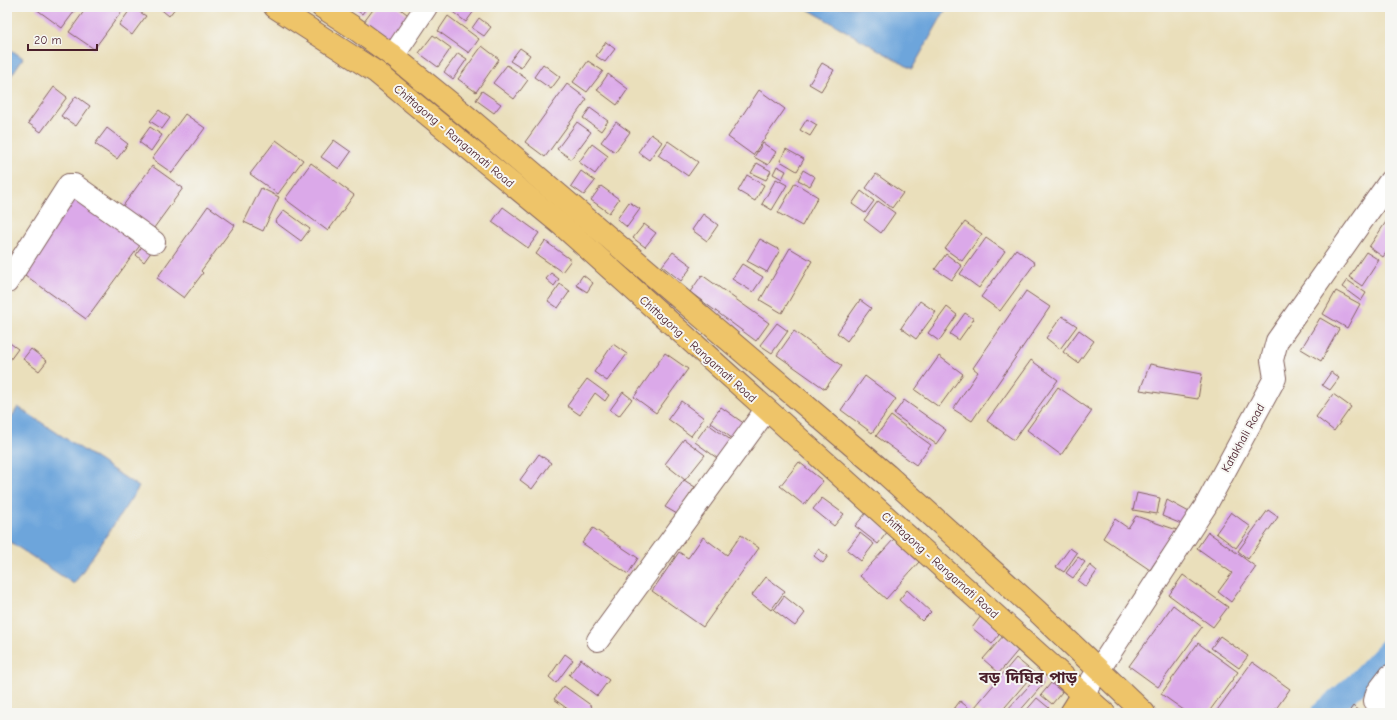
<svg xmlns="http://www.w3.org/2000/svg" width="1397" height="720" viewBox="0 0 1397 720" font-family="'Comic Neue','Noto Sans Bengali',sans-serif">
<style>
.water{fill:#6da5db;stroke:#5c6283}
.lines{fill:none;stroke-linecap:round;stroke-linejoin:round}
.canal{stroke:#6da5db;stroke-width:24}
.building{fill:#dba9e9}
.minor-casing{stroke:#82625d;stroke-width:24}
.major-casing{stroke:#82625d;stroke-width:24}
.highway-casing{stroke:#82625d;stroke-width:24}
.minor{stroke:#fff;stroke-width:22}
.major{stroke:#eec469;stroke-width:22}
.highway{stroke:#eec469;stroke-width:22}
.labels{text-anchor:middle;dominant-baseline:central;stroke-width:4;stroke-linejoin:round;paint-order:stroke}
.street-label{font-size:12px;fill:#4a1f2b;stroke:#f6f6f2}
.district-label{font-size:16px;font-weight:bold;fill:#4a1f2b;stroke:#f6f6f2}
</style>
<rect width="100%" height="100%" fill="#f6f6f2"/>
<filter id="ink" filterUnits="userSpaceOnUse"><feTurbulence type="fractalNoise" baseFrequency=".025" numOctaves="2"/><feDisplacementMap in="SourceGraphic" scale="8" xChannelSelector="R" yChannelSelector="G"/><feConvolveMatrix kernelMatrix="1 2 1 2 8 2 1 2 1" color-interpolation-filters="sRGB"/></filter>
<filter id="wash" filterUnits="userSpaceOnUse"><feTurbulence type="fractalNoise" baseFrequency=".012" numOctaves="4" result="noise"/><feDisplacementMap in="SourceGraphic" scale="16" xChannelSelector="R" yChannelSelector="G"/><feGaussianBlur stdDeviation="0.9" result="paint"/><feColorMatrix in="noise" values="0 0 0 0 0 0 0 0 0 0 0 0 0 0 0 0 0 1.4 0 .05"/><feComposite in="paint" operator="in"/></filter>
<g filter="url(#wash)">
<rect width="100%" height="100%" fill="#eadfbb"/>
<g class="water">
<polygon points="804,7 947,7 912,69"/>
<polygon points="7,47 23,58 7,82"/>
<polygon points="18,407 139,487 74,584 7,540 7,424"/>
</g>
<g class="lines">
<polyline class="canal" points="1323,713 1358,683 1390,649"/>
</g>
<g id="blocks">
<g class="building">
<polygon points="38,7 75,7 77,8 62,28 36,9"/>
<polygon points="87,7 125,7 94,49 69,32"/>
<polygon points="132,7 146,16 132,35 119,25"/>
<polygon points="158,7 176,7 169,16"/>
<polygon points="352,7 367,7 362,14"/>
<polygon points="375,7 398,7 412,18 394,43 364,22"/>
<polygon points="446,7 477,7 466,22"/>
<polygon points="448,16 479,39 469,53 438,31"/>
<polygon points="479,18 491,27 484,36 472,28"/>
<polygon points="433,35 451,48 438,67 419,53"/>
<polygon points="606,42 615,49 605,62 596,56"/>
<polygon points="482,46 499,59 476,92 458,79"/>
<polygon points="520,48 530,55 521,68 510,61"/>
<polygon points="458,53 467,59 453,79 444,72"/>
<polygon points="588,61 603,71 587,92 573,82"/>
<polygon points="822,63 834,70 821,91 809,84"/>
<polygon points="543,64 560,77 551,89 534,77"/>
<polygon points="507,65 528,80 514,99 493,83"/>
<polygon points="608,74 628,89 617,105 597,90"/>
<polygon points="567,84 587,99 545,157 525,142"/>
<polygon points="54,87 67,97 41,132 28,123"/>
<polygon points="759,90 785,109 753,155 728,137"/>
<polygon points="482,91 501,104 494,113 476,100"/>
<polygon points="76,96 90,106 76,126 61,116"/>
<polygon points="590,108 608,121 601,131 583,118"/>
<polygon points="159,110 170,118 162,129 150,121"/>
<polygon points="185,114 205,128 172,173 152,159"/>
<polygon points="807,119 817,125 810,136 800,130"/>
<polygon points="577,122 591,132 571,159 557,149"/>
<polygon points="616,122 630,132 615,152 601,142"/>
<polygon points="150,127 162,135 151,151 139,142"/>
<polygon points="107,128 128,144 117,159 95,144"/>
<polygon points="651,134 662,142 649,160 638,152"/>
<polygon points="276,140 303,160 278,194 250,174"/>
<polygon points="334,140 351,152 339,169 321,157"/>
<polygon points="668,141 698,162 688,176 658,155"/>
<polygon points="763,143 776,152 768,165 754,157"/>
<polygon points="592,144 608,156 595,174 579,162"/>
<polygon points="786,149 804,159 797,171 780,161"/>
<polygon points="311,163 354,195 328,231 285,199"/>
<polygon points="757,163 771,171 766,180 751,173"/>
<polygon points="152,166 183,188 151,232 120,210"/>
<polygon points="777,166 786,171 782,179 773,174"/>
<polygon points="803,170 815,177 810,186 798,180"/>
<polygon points="581,171 595,181 584,195 571,186"/>
<polygon points="876,174 903,193 892,208 866,188"/>
<polygon points="747,175 764,185 755,201 738,191"/>
<polygon points="776,179 787,185 772,210 762,204"/>
<polygon points="795,183 818,197 802,226 778,213"/>
<polygon points="601,186 619,199 609,213 591,200"/>
<polygon points="261,188 279,197 263,231 244,222"/>
<polygon points="861,191 874,201 865,213 852,204"/>
<polygon points="73,194 141,244 86,319 18,270"/>
<polygon points="878,201 895,213 881,233 864,220"/>
<polygon points="629,202 640,209 627,227 617,219"/>
<polygon points="208,206 235,225 201,271 203,273 184,298 157,278"/>
<polygon points="503,207 539,233 528,248 492,222"/>
<polygon points="284,210 310,229 301,241 275,222"/>
<polygon points="703,214 718,225 707,241 692,230"/>
<polygon points="1390,216 1390,247 1383,257 1369,247"/>
<polygon points="965,222 982,234 962,261 945,249"/>
<polygon points="644,224 656,233 645,247 633,238"/>
<polygon points="986,238 1005,251 979,288 960,274"/>
<polygon points="760,239 780,250 767,272 747,261"/>
<polygon points="545,241 571,260 562,272 536,254"/>
<polygon points="145,242 154,248 144,262 136,255"/>
<polygon points="790,248 812,261 782,313 760,300"/>
<polygon points="1016,249 1035,263 1000,311 981,297"/>
<polygon points="673,252 692,266 681,281 662,266"/>
<polygon points="1366,252 1379,260 1362,286 1349,277"/>
<polygon points="946,254 962,266 952,280 935,269"/>
<polygon points="742,264 763,277 753,292 732,279"/>
<polygon points="551,273 559,279 554,286 546,279"/>
<polygon points="583,275 593,283 587,292 576,285"/>
<polygon points="702,275 769,323 756,341 690,292"/>
<polygon points="1347,280 1366,293 1361,301 1342,287"/>
<polygon points="560,284 570,291 558,308 548,301"/>
<polygon points="1026,291 1050,307 972,421 953,409 978,372 973,368"/>
<polygon points="1336,291 1360,304 1347,328 1323,314"/>
<polygon points="860,300 871,308 847,341 837,333"/>
<polygon points="920,301 936,312 916,339 901,328"/>
<polygon points="947,307 957,315 939,341 928,333"/>
<polygon points="965,313 974,319 959,340 950,334"/>
<polygon points="1062,316 1077,326 1060,349 1046,338"/>
<polygon points="1320,318 1339,329 1321,361 1301,349"/>
<polygon points="777,323 788,331 772,353 760,345"/>
<polygon points="1079,330 1094,341 1078,363 1063,352"/>
<polygon points="794,331 842,366 825,389 777,355"/>
<polygon points="7,341 18,349 7,364"/>
<polygon points="613,344 627,354 607,381 594,372"/>
<polygon points="31,349 47,361 39,371 23,359"/>
<polygon points="665,353 688,369 656,413 634,397"/>
<polygon points="939,356 963,374 939,407 915,390"/>
<polygon points="1031,360 1058,380 1014,440 987,421"/>
<polygon points="1150,364 1202,374 1198,399 1140,390"/>
<polygon points="1331,372 1339,378 1330,390 1322,385"/>
<polygon points="865,376 896,399 872,433 841,410"/>
<polygon points="587,379 609,395 605,401 595,393 580,415 567,406"/>
<polygon points="1058,387 1092,411 1061,455 1027,430"/>
<polygon points="623,392 632,399 619,416 610,410"/>
<polygon points="1333,394 1351,407 1334,431 1316,417"/>
<polygon points="904,400 946,430 936,444 894,414"/>
<polygon points="681,401 704,418 691,436 668,419"/>
<polygon points="721,407 749,427 737,442 710,422"/>
<polygon points="891,416 931,445 916,465 876,436"/>
<polygon points="708,424 735,443 721,461 695,442"/>
<polygon points="684,439 705,455 685,480 665,464"/>
<polygon points="539,454 551,463 532,489 520,480"/>
<polygon points="799,462 823,481 804,505 780,486"/>
<polygon points="684,480 695,487 677,514 665,507"/>
<polygon points="1137,493 1160,498 1157,514 1133,510"/>
<polygon points="822,498 844,514 834,526 813,509"/>
<polygon points="1167,500 1189,512 1184,525 1162,516"/>
<polygon points="1268,510 1278,517 1248,559 1238,551"/>
<polygon points="1231,512 1251,527 1236,548 1216,533"/>
<polygon points="866,513 888,531 878,544 855,526"/>
<polygon points="1136,516 1177,530 1150,570 1103,538 1115,519 1128,528"/>
<polygon points="593,528 638,558 628,574 582,543"/>
<polygon points="1208,532 1256,567 1231,602 1218,592 1232,573 1197,548"/>
<polygon points="860,533 874,544 861,561 847,550"/>
<polygon points="741,535 759,548 703,627 652,591 679,552 688,558 703,537 727,555"/>
<polygon points="894,539 919,562 886,599 860,576"/>
<polygon points="1070,548 1077,553 1064,572 1056,567"/>
<polygon points="818,549 828,556 823,563 814,556"/>
<polygon points="1078,557 1085,562 1073,578 1066,573"/>
<polygon points="1090,565 1097,571 1086,587 1078,581"/>
<polygon points="1183,575 1228,607 1213,627 1169,595"/>
<polygon points="766,577 785,591 771,610 752,595"/>
<polygon points="907,590 931,612 922,621 899,600"/>
<polygon points="784,596 805,613 795,626 774,610"/>
<polygon points="1173,605 1202,627 1158,687 1129,666"/>
<polygon points="981,616 1002,631 992,644 972,628"/>
<polygon points="1004,635 1020,648 999,673 983,659"/>
<polygon points="1220,636 1248,656 1239,668 1211,648"/>
<polygon points="1198,643 1238,672 1208,713 1188,713 1161,694"/>
<polygon points="565,654 573,660 556,683 549,677"/>
<polygon points="1016,658 1034,673 1000,713 982,713 975,707"/>
<polygon points="581,659 609,680 597,696 569,675"/>
<polygon points="1252,662 1290,689 1273,713 1215,713"/>
<polygon points="1038,676 1045,682 1018,713 1010,713 1007,710"/>
<polygon points="1051,683 1062,692 1052,704 1041,695"/>
<polygon points="564,686 592,706 587,713 573,713 554,699"/>
<polygon points="1037,698 1049,708 1045,713 1024,713"/>
<polygon points="960,701 970,709 967,713 951,713"/>
<polygon points="1353,706 1361,713 1348,713"/>
</g>
</g>
</g>
<g filter="url(#ink)">
<use href="#blocks" fill-opacity="0" stroke="#82625d" stroke-width="1"/>
<g class="lines">
<defs>
<g id="minor">
<polyline points="393,56 426,7"/>
<polyline points="7,282 69,185 74,185 154,242"/>
<polyline points="598,640 766,410"/>
<polyline points="1083,694 1205,507 1275,378 1272,360 1277,341 1390,181"/>
<polyline points="1386,713 1375,701 1377,693 1390,676"/>
</g>
<polyline id="major" points="1071,713 1083,694"/>
<g id="highway">
<polyline points="275,7 376,72 563,226 1104,713"/>
<polyline points="322,7 353,27 393,56 471,120 887,475 1037,611 1144,713"/>
</g>
</defs>
<use href="#minor" class="minor-casing"/>
<use href="#major" class="major-casing"/>
<use href="#highway" class="highway-casing"/>
<use href="#minor" class="minor"/>
<use href="#major" class="major"/>
<use href="#highway" class="highway"/>
</g>
</g>
<g class="labels">
<g class="street-label">
<text transform="translate(454 136) rotate(40)">Chittagong - Rangamati Road</text>
<text transform="translate(698 349) rotate(42)">Chittagong - Rangamati Road</text>
<text transform="translate(1243 438) rotate(-61)">Katakhali Road</text>
<text transform="translate(940 565) rotate(42)">Chittagong - Rangamati Road</text>
</g>
<g class="district-label">
<text x="1028" y="678">বড় দিঘির পাড়</text>
</g>
</g>
<rect width="1397" height="720" fill="none" stroke="#f6f6f2" stroke-width="24"/>
<path d="M28 44v6h69v-6" fill="none" stroke="#4a1f2b" stroke-width="2"/>
<text x="34" y="44" font-size="12" fill="#4a1f2b" stroke="#f6f6f2" stroke-width="3" paint-order="stroke">20 m</text>
</svg>
